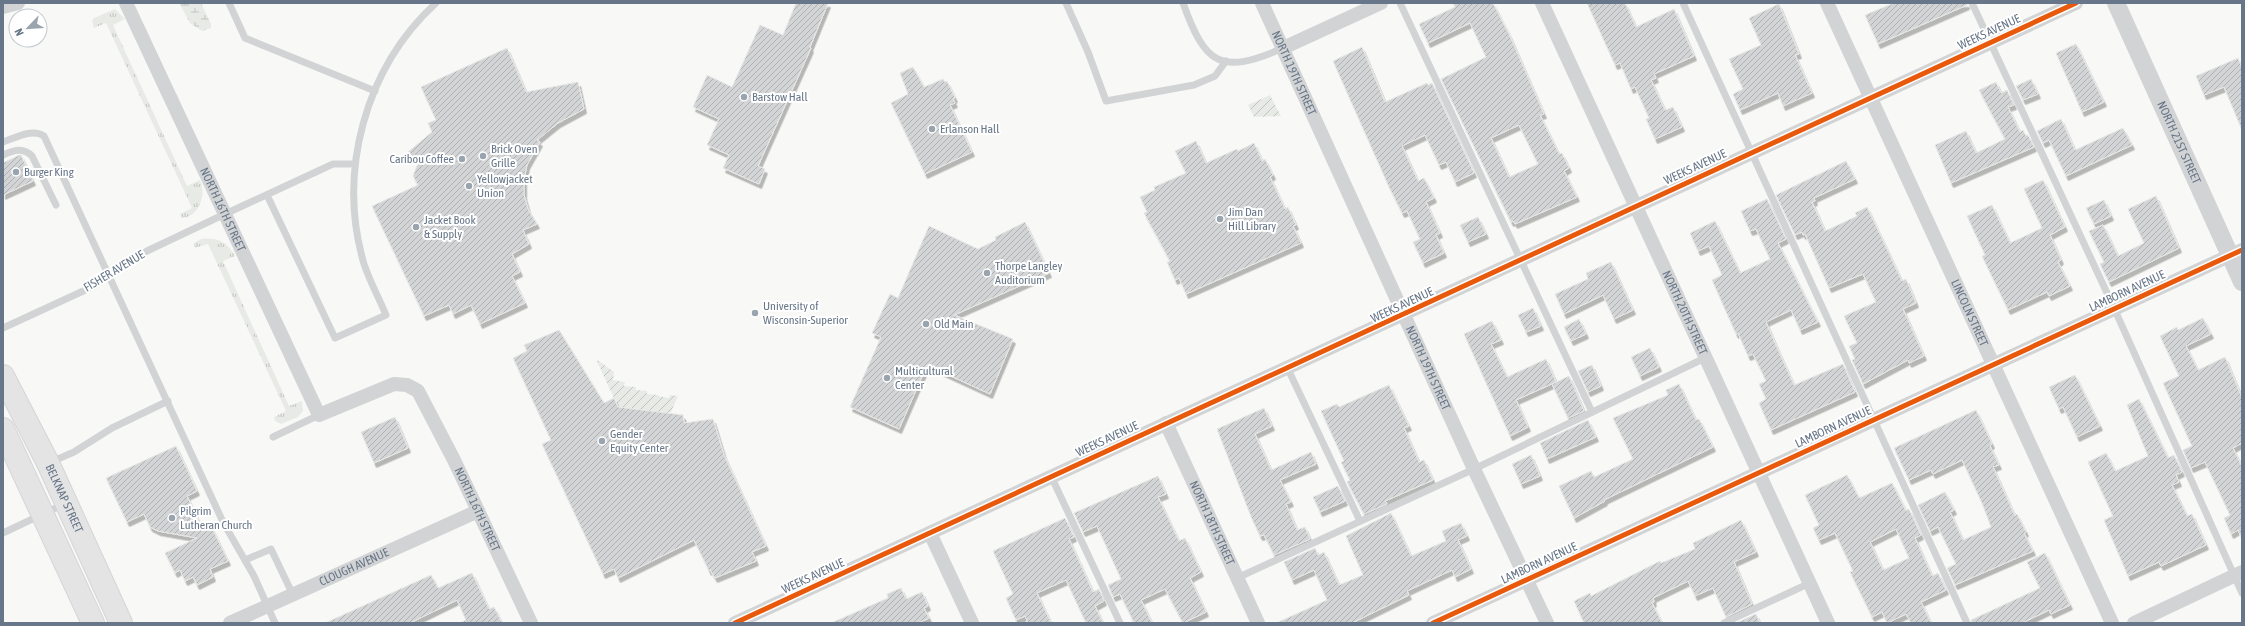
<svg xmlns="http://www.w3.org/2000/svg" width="2245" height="626" viewBox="0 0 2245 626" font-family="'Asap Condensed',sans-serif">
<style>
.grass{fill:url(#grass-tufts)}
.wetland{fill:url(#wetland-marsh)}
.garden{fill:url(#garden-furrows)}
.building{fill:url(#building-hatch);stroke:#e8e8e7;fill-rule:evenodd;filter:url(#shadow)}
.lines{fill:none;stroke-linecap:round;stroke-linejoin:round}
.trunk-casing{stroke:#d4d5d6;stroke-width:24}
.service{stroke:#d2d3d4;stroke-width:7}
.minor{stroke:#d2d3d4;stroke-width:14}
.tertiary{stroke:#d2d3d4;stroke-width:18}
.trunk{stroke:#e4e4e5;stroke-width:22}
.cycleway-casing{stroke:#fff;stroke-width:8}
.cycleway{stroke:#e8590c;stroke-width:5}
.poi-dot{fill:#9aa4af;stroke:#fff;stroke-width:1.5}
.labels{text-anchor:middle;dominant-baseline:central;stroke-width:4;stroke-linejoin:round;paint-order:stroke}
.street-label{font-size:12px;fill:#677688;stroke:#fff}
.poi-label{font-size:12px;fill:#677688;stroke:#fff;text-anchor:start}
</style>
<defs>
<pattern id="grass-tufts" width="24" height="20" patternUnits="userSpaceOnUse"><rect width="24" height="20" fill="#e8ebe5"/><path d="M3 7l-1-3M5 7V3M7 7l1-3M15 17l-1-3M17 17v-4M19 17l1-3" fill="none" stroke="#c0c3bf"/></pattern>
<pattern id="wetland-marsh" width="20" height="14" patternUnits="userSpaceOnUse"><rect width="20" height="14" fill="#e8ebe5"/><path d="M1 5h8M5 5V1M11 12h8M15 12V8" fill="none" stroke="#c0c3bf"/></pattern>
<pattern id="garden-furrows" width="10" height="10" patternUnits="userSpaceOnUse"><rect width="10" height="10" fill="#e8ebe5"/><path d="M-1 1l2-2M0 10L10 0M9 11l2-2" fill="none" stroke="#c0c3bf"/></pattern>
<pattern id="building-hatch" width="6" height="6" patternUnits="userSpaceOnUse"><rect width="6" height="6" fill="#d3d4d5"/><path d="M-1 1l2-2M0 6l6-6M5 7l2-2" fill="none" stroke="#afb1b3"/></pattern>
<filter id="shadow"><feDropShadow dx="2.5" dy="4.5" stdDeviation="0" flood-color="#0004"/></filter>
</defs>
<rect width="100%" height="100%" fill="#f8f8f7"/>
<g class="grass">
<path d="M115 9 125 19 113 25 187 186 200 180C207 194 199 218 181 218L180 214 192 208 106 23 94 28 92 21 94 18Z"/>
<path d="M201 239C217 237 227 242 235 256L223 261 289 406 302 401 303 411 298 417 281 424 275 421 274 417 286 411 208 244 195 248 194 243Z"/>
</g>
<polygon class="wetland" points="179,3 201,3 211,24 211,28 202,31 190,23"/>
<g class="garden">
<polygon points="1270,95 1281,116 1254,117 1248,105"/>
<polygon points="596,359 614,372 613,380 625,382 624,386 636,387 636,390 647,391 647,394 658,395 658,396 669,398 670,395 678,396 670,414 618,407"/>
</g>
<g class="building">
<polygon points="796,3 828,3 810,47 811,48 758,166 765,169 759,184 723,168 729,155 707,145 719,119 693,107 707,75 732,87 760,25 783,35"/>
<path d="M1453 3H1493L1509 34 1544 114 1540 115 1559 154 1562 153 1569 168 1564 171 1577 197 1515 224 1513 221 1511 222 1441 79 1486 57 1470 23 1428 43 1419 24 1455 7ZM1519 125 1538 164 1509 177 1491 138Z"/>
<polygon points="1587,3 1625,3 1636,27 1674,9 1694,56 1654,74 1656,78 1651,80 1665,110 1673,107 1682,127 1655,139 1646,119 1649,118 1635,87 1631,89 1620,63 1615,65"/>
<polygon points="1894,3 1967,3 1967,5 1878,44 1865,15"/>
<polygon points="1779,4 1799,54 1795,55 1812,93 1783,106 1778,93 1740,110 1733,94 1743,89 1729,59 1761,45 1749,18"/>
<polygon points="2076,44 2104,102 2082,112 2056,53"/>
<polygon points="1362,47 1385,102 1427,83 1428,85 1432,83 1474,173 1455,182 1446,162 1439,165 1425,135 1402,146 1418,181 1424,178 1434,198 1426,202 1440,233 1436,235 1444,253 1423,263 1413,242 1420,239 1407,211 1402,213 1389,187 1333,61"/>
<polygon points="507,48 526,92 578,82 584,109 558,123 537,140 540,142 527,165 524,179 524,195 528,209 537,224 523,230 529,244 512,254 520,272 512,276 525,303 480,324 471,305 453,314 449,305 424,316 372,206 418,185 413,176 418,163 408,152 432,132 428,123 436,120 421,87"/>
<polygon points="2238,58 2242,68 2242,130 2224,87 2204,95 2196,76"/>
<polygon points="913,67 924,87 943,79 945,82 947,81 955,98 953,99 955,103 950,105 972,152 925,174 891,103 908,94 900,73"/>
<polygon points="2031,79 2038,94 2023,100 2016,86"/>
<polygon points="1996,82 2001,93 2007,90 2014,105 2008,107 2020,132 2023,130 2026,136 2028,135 2034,147 1951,183 1935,145 1966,131 1976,153 2005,139 1979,90"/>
<polygon points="2061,119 2075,150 2123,128 2132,145 2066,176 2049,140 2043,143 2037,131"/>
<polygon points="1196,141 1206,163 1237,149 1238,151 1254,143 1262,161 1265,159 1273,175 1270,177 1285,209 1288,207 1296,225 1293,226 1301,243 1186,294 1179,278 1175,280 1167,262 1170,261 1144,213 1147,212 1140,197 1155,190 1154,187 1186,173 1175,151"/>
<polygon points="19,155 21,155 33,181 3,195 3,163"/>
<polygon points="1846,161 1855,179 1814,198 1815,201 1812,202 1825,231 1857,216 1855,213 1867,207 1902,281 1906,279 1916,303 1903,309 1924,356 1909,363 1908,360 1863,384 1852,360 1855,359 1849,346 1857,343 1844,316 1876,302 1863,274 1829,288 1805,234 1803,235 1802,232 1795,235 1776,195"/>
<polygon points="2043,180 2065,227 2050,235 2061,260 2058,262 2070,286 2049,296 2047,292 2008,310 1982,256 1985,255 1967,216 1992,205 2010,243 2042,228 2024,189"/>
<polygon points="2156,196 2179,248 2109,282 2100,264 2104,262 2089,231 2103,225 2118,256 2144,243 2128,209"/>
<polygon points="1767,199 1786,239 1778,243 1818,322 1800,330 1791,310 1766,322 1775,343 1794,385 1843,364 1855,392 1771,430 1759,403 1766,399 1759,384 1766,381 1753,354 1748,356 1738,333 1736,334 1712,280 1722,275 1709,246 1698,251 1690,233 1715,221 1740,273 1770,259 1756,229 1750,231 1741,211"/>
<polygon points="2104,200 2111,216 2094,224 2086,208"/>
<polygon points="1478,217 1486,234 1468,242 1460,225"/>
<polygon points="1025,222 1049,273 954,315 1013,339 990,394 927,365 899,429 850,407 881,337 872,333 890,294 898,298 929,226 978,249 996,240 995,237"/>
<polygon points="1611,262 1633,310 1614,319 1603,295 1564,314 1555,294 1588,279 1586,273"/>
<polygon points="1533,308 1541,326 1526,332 1518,315"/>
<polygon points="2203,318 2211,334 2186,346 2198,370 2225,357 2242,398 2242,443 2233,448 2242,467 2242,539 2238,530 2231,534 2224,518 2230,515 2205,462 2191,468 2183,450 2192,446 2163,383 2179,376 2160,336 2177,327 2178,330"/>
<polygon points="1579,319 1586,334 1571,341 1564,327"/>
<polygon points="1492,321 1501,340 1491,344 1507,377 1546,359 1556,382 1516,400 1528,427 1510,436 1464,334"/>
<polygon points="559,330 604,403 614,398 618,407 683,415 684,423 713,419 724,455 766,546 752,552 756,561 715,578 710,570 709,571 694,540 618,578 614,569 603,574 542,444 551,440 513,358 527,351 524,345"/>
<polygon points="1650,348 1659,367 1640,376 1631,357"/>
<polygon points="1592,365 1601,386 1588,392 1578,371"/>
<polygon points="2075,375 2100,426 2077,437 2063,407 2059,409 2049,387"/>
<polygon points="1569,376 1584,411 1568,418 1552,384"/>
<polygon points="1679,384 1696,420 1699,419 1713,447 1604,500 1605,501 1574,518 1559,486 1591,471 1594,477 1633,459 1613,418 1668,395 1666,390"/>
<polygon points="1389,385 1409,426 1404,428 1419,462 1424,460 1433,480 1385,501 1387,504 1364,514 1347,482 1350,480 1341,462 1344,461 1321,411 1337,404 1339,407"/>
<polygon points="2139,399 2168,458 2174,455 2182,472 2176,475 2179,482 2172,485 2187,516 2192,514 2206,545 2161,566 2159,562 2128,576 2104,520 2113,516 2088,462 2106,453 2115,471 2148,456 2127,405"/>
<polygon points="1264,408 1272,426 1255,434 1271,470 1311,452 1316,464 1280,480 1291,502 1286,504 1297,530 1305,527 1310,539 1274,555 1264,535 1260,536 1252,519 1217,429"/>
<polygon points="1976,410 1992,444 1990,446 1999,465 1993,467 2015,516 2017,514 2026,532 2024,533 2033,551 1955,585 1947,568 1956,564 1938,527 1930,531 1918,505 1945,492 1954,510 1950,512 1963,540 1991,527 1982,503 1962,460 1933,474 1931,470 1909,480 1894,448"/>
<polygon points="395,417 408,448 374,463 361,432"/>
<polygon points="1588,420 1596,437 1547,459 1540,443"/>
<polygon points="176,446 197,491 187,496 202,528 210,524 228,561 210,569 213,577 197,585 193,577 185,581 180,570 175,573 165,553 197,538 158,531 150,527 144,514 127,522 106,478"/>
<polygon points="1531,455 1540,476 1521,484 1512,464"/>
<path d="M1847 475 1859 498 1892 483 1906 511 1909 509 1921 535 1915 538 1932 576 1938 573 1946 590 1921 602 1931 623H1911L1906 614 1887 623 1882 612 1872 617 1850 572 1853 571 1835 533 1819 540 1813 528 1819 525 1805 495ZM1896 529 1909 558 1883 570 1870 542Z"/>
<polygon points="1158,476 1166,494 1158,497 1179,541 1185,538 1201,572 1190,578 1206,612 1183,623 1165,589 1141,600 1152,623 1134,623 1120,594 1113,597 1108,585 1121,579 1097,526 1083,532 1074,513"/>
<polygon points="1338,486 1345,501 1320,512 1313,497"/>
<polygon points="1391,513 1411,556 1446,541 1442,531 1461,523 1467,536 1458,540 1471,569 1455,577 1452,570 1407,591 1409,595 1352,623 1276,623 1327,600 1314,570 1292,580 1284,562 1315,548 1318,555 1324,552 1339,585 1363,575 1346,536"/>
<polygon points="1065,518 1074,537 1069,539 1093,592 1099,589 1104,601 1095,606 1103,623 1086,623 1066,580 1037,593 1051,623 1028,623 1025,616 1016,620 1006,598 1013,594 993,551"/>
<polygon points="1741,520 1756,552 1734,562 1752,604 1726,617 1713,588 1695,596 1688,581 1653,598 1654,602 1652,603 1662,623 1584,623 1574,601 1590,593 1591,596 1660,561 1661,563 1695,549 1693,543"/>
<polygon points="2045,553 2070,605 2051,614 2049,610 2022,623 1972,623 1971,620 2040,588 2027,562"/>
<polygon points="472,573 489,609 494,607 502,623 459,623 466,620 457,600 410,623 325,623 431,575 438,588"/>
<polygon points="901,588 906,599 922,592 928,606 924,608 929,618 918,623 831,623 888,598 887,594"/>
<polygon points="1756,614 1760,623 1736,623"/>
</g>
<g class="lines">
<defs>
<g id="trunk">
<path id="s8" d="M3 376 48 463 121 623"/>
<polyline points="3,429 93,623"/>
</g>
</defs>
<use href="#trunk" class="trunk-casing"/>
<g class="service">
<polyline points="229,3 245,38 375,91"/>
<polyline points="1066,3 1088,52 1106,101 1194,85 1215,76 1226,61"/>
<path d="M1183 3C1205 64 1220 76 1283 48"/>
<polyline points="1400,3 1592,412"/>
<polyline points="1683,3 1967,623"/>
<polyline points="1972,3 2114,308 2242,593"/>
<path d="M3 142C15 138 32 128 44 136L223 522 254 576 275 623"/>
<path d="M3 155C14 150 23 147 32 156L56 205"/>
<path d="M267 195 335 338 386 315C379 298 370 282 364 264 337 172 365 68 436 3"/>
<polyline points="3,328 94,286 147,251 225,214 333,164 354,164"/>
<polyline points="1287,367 1360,521"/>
<polyline points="273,437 319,415"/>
<polyline points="51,462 74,452 112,428 168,401"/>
<polyline points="1051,476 1120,623"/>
<polyline points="3,533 64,504"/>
<polyline points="245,560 271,549 293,595"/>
<polyline points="1237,578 1474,469 1705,358"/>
<polyline points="1724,623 1810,583"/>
</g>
<g class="minor">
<path id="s1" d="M126 3 319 415 394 384 407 385 418 391 454 460 531 623"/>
<path id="s2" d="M1262 3 1474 469 1547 623"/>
<path id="s3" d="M1542 3 1828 623"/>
<path id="s4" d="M1827 3 2112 623"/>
<polyline points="3,7 18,3"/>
<polyline points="1283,48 1381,3"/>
<path id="s5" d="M1166 423 1258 623"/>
<polyline points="930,533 972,623"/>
<path id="s6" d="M230 623 478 511"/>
<polyline points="735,623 2076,3"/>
<polyline points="1433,623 2242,250"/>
<polyline points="2134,623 2242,572"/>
</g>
<path class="tertiary" id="s7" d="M2116 3 2242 282"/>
<use href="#trunk" class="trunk"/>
<defs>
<g id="cycleway">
<polyline points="735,623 2076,3"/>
<polyline points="1433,623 2242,250"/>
</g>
</defs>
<use href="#cycleway" class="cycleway-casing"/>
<use href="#cycleway" class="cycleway"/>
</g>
<g class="poi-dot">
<circle cx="744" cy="97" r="4"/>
<circle cx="932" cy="129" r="4"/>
<circle cx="483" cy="156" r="4"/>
<circle cx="462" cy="159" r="4"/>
<circle cx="16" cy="172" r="4"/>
<circle cx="469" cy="186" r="4"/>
<circle cx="1220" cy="219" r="4"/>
<circle cx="416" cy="227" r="4"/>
<circle cx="987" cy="273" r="4"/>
<circle cx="755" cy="313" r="4"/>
<circle cx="926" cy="324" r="4"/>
<circle cx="887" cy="378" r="4"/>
<circle cx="602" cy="441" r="4"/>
<circle cx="172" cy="518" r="4"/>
</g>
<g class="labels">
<g class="street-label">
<text transform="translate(1989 32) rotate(-25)">WEEKS AVENUE</text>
<text stroke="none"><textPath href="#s2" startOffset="77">NORTH 19TH STREET</textPath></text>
<text stroke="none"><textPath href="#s7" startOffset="153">NORTH 21ST STREET</textPath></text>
<text transform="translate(1695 167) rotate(-25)">WEEKS AVENUE</text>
<text stroke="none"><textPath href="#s1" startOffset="228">NORTH 16TH STREET</textPath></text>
<text transform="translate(114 271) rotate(-31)">FISHER AVENUE</text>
<text transform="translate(2127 291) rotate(-25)">LAMBORN AVENUE</text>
<text transform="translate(1402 305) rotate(-25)">WEEKS AVENUE</text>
<text stroke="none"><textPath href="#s3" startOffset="341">NORTH 20TH STREET</textPath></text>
<text stroke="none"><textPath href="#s4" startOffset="341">LINCOLN STREET</textPath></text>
<text stroke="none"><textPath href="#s2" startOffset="401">NORTH 19TH STREET</textPath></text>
<text transform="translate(1833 427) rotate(-25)">LAMBORN AVENUE</text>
<text transform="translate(1107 439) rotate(-25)">WEEKS AVENUE</text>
<text stroke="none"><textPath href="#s8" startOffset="137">BELKNAP STREET</textPath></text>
<text stroke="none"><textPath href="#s1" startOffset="694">NORTH 16TH STREET</textPath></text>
<text stroke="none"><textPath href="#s5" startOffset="110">NORTH 18TH STREET</textPath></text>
<text transform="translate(1539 563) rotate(-25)">LAMBORN AVENUE</text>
<text stroke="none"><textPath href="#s6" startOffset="136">CLOUGH AVENUE</textPath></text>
<text transform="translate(813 576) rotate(-25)">WEEKS AVENUE</text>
</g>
<g class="poi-label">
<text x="752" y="97">Barstow Hall</text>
<text x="940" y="129">Erlanson Hall</text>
<text x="491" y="149">Brick Oven<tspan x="491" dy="14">Grille</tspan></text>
<text x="454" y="159" text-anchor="end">Caribou Coffee</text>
<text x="24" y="172">Burger King</text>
<text x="477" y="179">Yellowjacket<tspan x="477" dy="14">Union</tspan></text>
<text x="1228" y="212">Jim Dan<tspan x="1228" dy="14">Hill Library</tspan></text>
<text x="424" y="220">Jacket Book<tspan x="424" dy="14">&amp; Supply</tspan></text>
<text x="995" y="266">Thorpe Langley<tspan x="995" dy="14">Auditorium</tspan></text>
<text x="763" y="306">University of<tspan x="763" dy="14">Wisconsin-Superior</tspan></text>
<text x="934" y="324">Old Main</text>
<text x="895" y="371">Multicultural<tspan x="895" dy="14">Center</tspan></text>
<text x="610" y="434">Gender<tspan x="610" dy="14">Equity Center</tspan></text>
<text x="180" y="511">Pilgrim<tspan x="180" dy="14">Lutheran Church</tspan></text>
</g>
</g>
<rect width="2245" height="626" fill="none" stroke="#677688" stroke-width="8"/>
<g transform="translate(28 28) rotate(245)"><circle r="19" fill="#ffffff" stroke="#c2c8cf"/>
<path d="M0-3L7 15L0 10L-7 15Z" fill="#9aa4af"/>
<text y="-6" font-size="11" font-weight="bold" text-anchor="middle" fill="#677688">N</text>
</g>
</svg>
